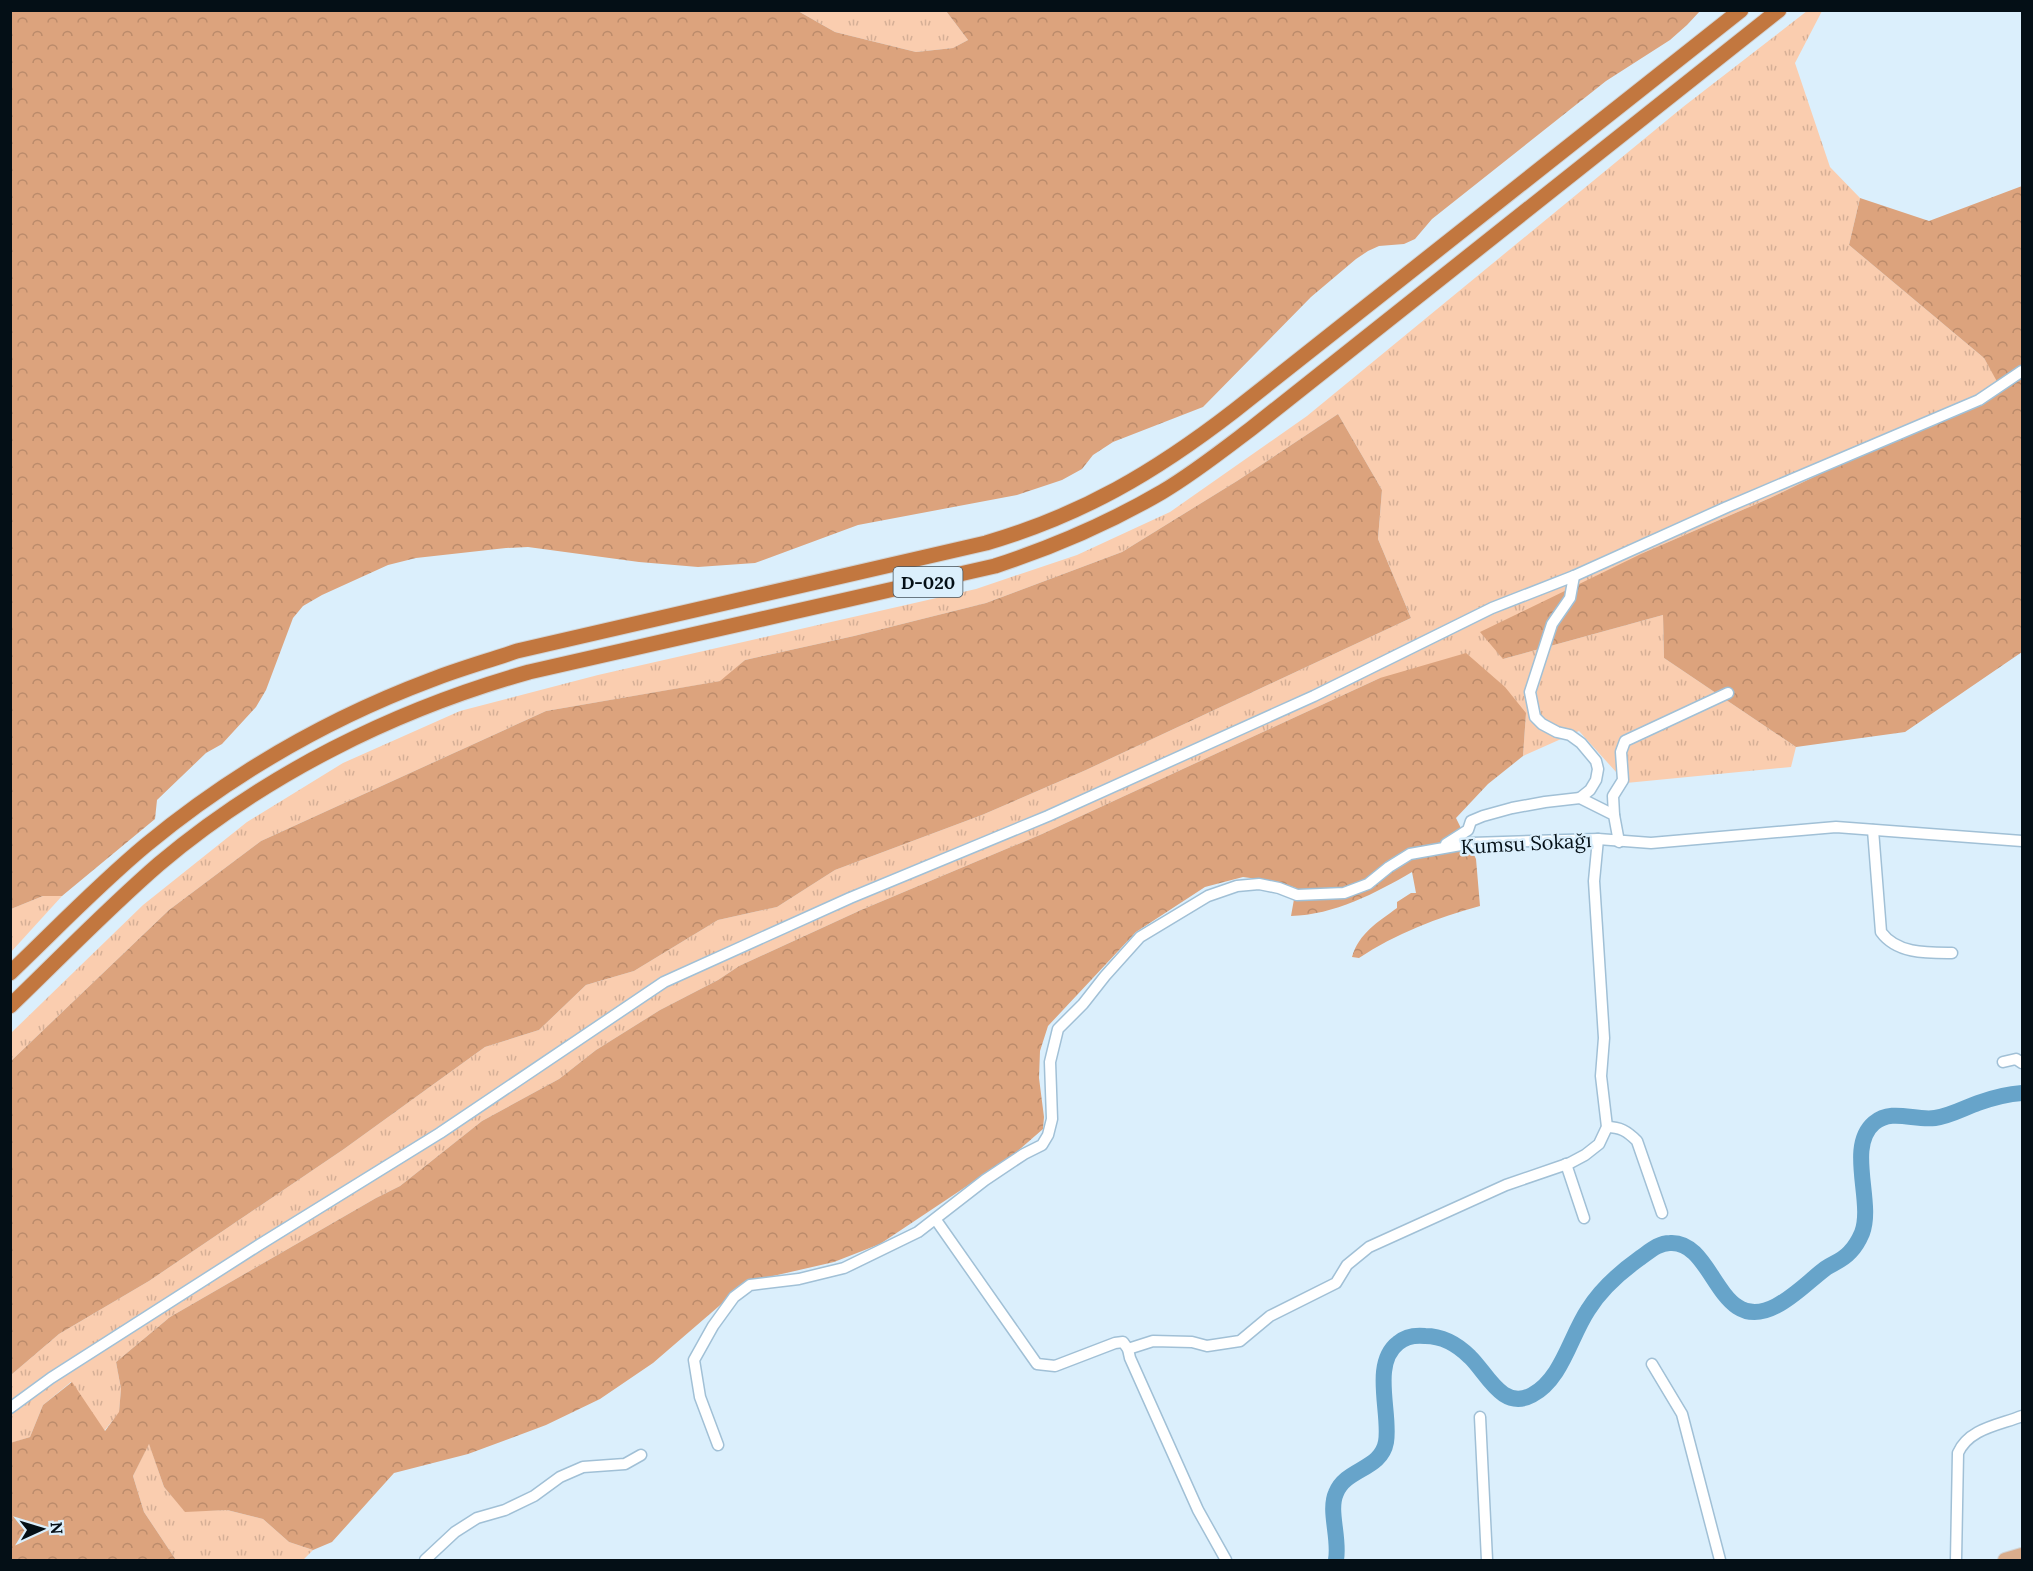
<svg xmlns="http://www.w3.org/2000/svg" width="2033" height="1571" viewBox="0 0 2033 1571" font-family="Lora,serif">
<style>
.grass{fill:url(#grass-tufts)}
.forest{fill:url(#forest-crowns)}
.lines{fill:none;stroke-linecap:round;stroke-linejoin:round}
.river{stroke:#67a4ca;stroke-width:16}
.minor-casing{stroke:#a1c0d6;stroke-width:13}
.major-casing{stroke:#d2d4d5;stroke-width:16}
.highway-casing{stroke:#d2d4d5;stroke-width:17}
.minor{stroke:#fff;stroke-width:10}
.major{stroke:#daad8c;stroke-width:14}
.highway{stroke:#c2773f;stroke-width:15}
.labels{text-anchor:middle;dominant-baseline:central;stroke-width:5;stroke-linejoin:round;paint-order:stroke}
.shield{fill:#dbeffc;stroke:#44525b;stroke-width:1.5}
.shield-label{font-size:18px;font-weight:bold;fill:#040f16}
.street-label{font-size:20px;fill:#040f16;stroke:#dbeffc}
</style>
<defs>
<pattern id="grass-tufts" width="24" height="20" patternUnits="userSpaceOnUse" patternTransform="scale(1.5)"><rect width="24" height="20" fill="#facdaf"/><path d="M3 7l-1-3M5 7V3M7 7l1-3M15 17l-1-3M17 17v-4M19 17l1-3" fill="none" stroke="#d5af96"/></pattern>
<pattern id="forest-crowns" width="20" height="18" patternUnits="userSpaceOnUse" patternTransform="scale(1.5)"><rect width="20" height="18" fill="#dca37d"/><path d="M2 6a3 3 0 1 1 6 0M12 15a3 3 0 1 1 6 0" fill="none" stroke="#bb8b6b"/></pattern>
</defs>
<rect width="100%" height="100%" fill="#dbeffc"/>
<g class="grass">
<polygon points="798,11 946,11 968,40 953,48 916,52 835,32"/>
<polygon points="1807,11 1822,11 1795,63 1830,167 1860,198 1849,245 1984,358 2001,387 1770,498 1643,553 1503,659 1663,615 1664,658 1796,747 1791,767 1626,783 1579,731 1523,756 1526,713 1380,678 1042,834 861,910 739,966 718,980 660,1010 596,1050 559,1079 482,1121 400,1186 376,1198 170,1317 116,1362 121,1389 119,1413 104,1431 71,1382 43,1405 30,1437 11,1443 11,1375 59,1334 149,1281 344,1149 485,1047 539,1030 586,985 634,971 718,920 777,907 835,870 982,815 1086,770 1411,618 1378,539 1382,490 1338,414 1237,481 1122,552 986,603 854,636 745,660 721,681 546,711 261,841 169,910 11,1061 11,1033 143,905 247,822 343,763 460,711 598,675 976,589 1077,555 1170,512 1307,416 1683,107"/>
<polygon points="43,896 62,896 11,952 11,909"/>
<polygon points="149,1443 164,1487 185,1511 227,1510 263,1519 289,1542 313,1550 303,1560 176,1560 144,1512 133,1476"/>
</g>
<g class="forest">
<polygon points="798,11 835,32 916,52 953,48 968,40 946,11 1700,11 1687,25 1670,40 1606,81 1432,219 1415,239 1404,244 1379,246 1368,251 1356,259 1311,297 1203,407 1113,442 1093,455 1082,469 1062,480 1017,495 858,525 755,563 698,567 639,562 528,547 506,548 416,558 388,565 322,595 303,606 293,618 266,690 256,707 222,744 206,753 157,800 155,819 62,896 43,896 11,909 11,11"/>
<polygon points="2022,186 2022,652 1905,732 1796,747 1664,658 1663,615 1503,659 1480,632 1643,553 1770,498 2000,387 1984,358 1849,245 1860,198 1929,221"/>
<polygon points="1338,414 1382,490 1378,539 1411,618 1086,770 982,815 835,870 777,907 718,920 634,971 586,985 539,1030 485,1047 344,1149 149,1281 59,1334 11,1375 11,1061 169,910 261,841 546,711 720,681 745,660 854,636 986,603 1122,552 1237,481"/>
<path d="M1466 653 1505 687 1526 713 1523 756 1488 784 1456 818 1476 859 1480 906C1438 917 1395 934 1359 958L1352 957C1359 933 1378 922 1397 908V902L1411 893H1416L1412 872C1376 893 1334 915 1291 916L1296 888 1279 882 1243 877 1205 887 1136 932 1048 1026 1040 1051 1039 1078 1044 1117 1043 1129 1012 1156 880 1244 834 1262 747 1282 653 1363 600 1399 546 1425 468 1454 394 1473 332 1542 313 1550 289 1542 263 1519 227 1510 185 1512 164 1487 149 1444 133 1476 144 1512 176 1560H11L10 1443 30 1437 43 1405 72 1382 105 1431 119 1412 121 1389 116 1362 170 1317 376 1198 400 1186 482 1121 559 1079 596 1050 660 1010 718 980 739 966 861 910 1042 834 1380 678Z"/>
</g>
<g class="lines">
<path class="river" d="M1336 1560C1340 1538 1328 1511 1336 1493 1346 1468 1381 1470 1386 1442 1391 1414 1371 1364 1398 1343 1405 1337 1415 1335 1425 1336 1442 1336 1458 1345 1470 1357 1487 1373 1502 1411 1532 1395 1562 1379 1570 1337 1588 1310 1601 1289 1619 1273 1640 1258 1649 1252 1658 1243 1670 1243 1715 1240 1717 1337 1776 1306 1794 1297 1810 1280 1826 1268 1834 1263 1843 1260 1850 1252 1855 1247 1859 1240 1862 1233 1874 1202 1846 1147 1874 1123 1892 1108 1914 1121 1935 1118 1950 1116 1964 1108 1978 1103 1992 1098 2007 1094 2022 1093"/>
<defs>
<g id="minor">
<polyline points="1574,576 1570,598 1552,624 1530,692 1535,717 1542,724 1557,732 1570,735 1581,743 1596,761 1598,769 1596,780 1590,790 1580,798"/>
<polyline points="1614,815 1613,796 1623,780 1621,752 1625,741 1728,693"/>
<path d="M1873 830 1881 932C1897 954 1927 953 1952 953"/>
<polyline points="1446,844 1468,830 1471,821 1483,816 1512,808 1545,802 1580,798 1614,815 1619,842"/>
<polyline points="2003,1062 2016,1059 2022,1063"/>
<path d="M1607 1127C1620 1127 1627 1131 1637 1141L1662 1213"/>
<polyline points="1566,1164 1584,1218"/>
<polyline points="936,1220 1037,1364 1055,1366 1115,1343 1123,1342 1128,1349 1130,1358 1198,1510 1226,1560"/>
<polyline points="1128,1349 1153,1341 1192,1342 1207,1346 1240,1341 1270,1316 1336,1283 1347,1265 1369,1247 1506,1185 1570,1163 1585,1155 1599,1144 1607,1127 1601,1076 1604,1038 1594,881 1598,839"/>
<polyline points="1652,1364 1682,1414 1720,1560"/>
<polyline points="10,1408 51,1378 259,1245 440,1133 664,982 850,898 1048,816 1314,696 1492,608 1574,576 1727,507 1979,400 2022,371"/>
<polyline points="1480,1417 1487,1560"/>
<polyline points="718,1445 700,1397 694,1360 713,1326 734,1297 750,1285 799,1279 844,1268 918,1232 985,1180 1024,1154 1042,1145 1048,1135 1052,1119 1050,1062 1058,1029 1083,1004 1105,976 1140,937 1208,896 1237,886 1259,884 1279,888 1297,895 1344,893 1368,884 1389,867 1410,854 1472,843 1598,839 1651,843 1836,827 2022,841"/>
<polyline points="425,1560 455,1532 477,1518 505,1510 534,1496 560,1477 583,1467 625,1464 641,1455"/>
<path d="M1956 1560 1958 1453C1969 1428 2000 1425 2022 1416"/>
</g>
<polyline id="major" points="2005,1560 2022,1555"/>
<g id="highway">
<path d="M10 973C55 930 98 885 146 845 231 775 327 719 431 680 459 669 488 661 517 651L986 543C1082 515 1155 472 1234 411L1741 10"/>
<path d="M10 1006C60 958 107 909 159 864 266 774 394 710 529 672L995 566C1053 547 1109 523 1162 492 1194 473 1223 450 1252 428L1779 10"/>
</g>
</defs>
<use href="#minor" class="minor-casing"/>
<use href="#major" class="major-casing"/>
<use href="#highway" class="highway-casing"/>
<use href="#minor" class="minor"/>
<use href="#major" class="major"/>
<use href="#highway" class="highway"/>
</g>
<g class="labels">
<rect class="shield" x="893.5" y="567" width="69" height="30" rx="4.5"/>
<g class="shield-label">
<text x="928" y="582">D-020</text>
</g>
<g class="street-label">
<text transform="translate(1526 843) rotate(-3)">Kumsu Sokağı</text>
</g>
</g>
<rect width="2033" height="1571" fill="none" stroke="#040f16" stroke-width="24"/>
<g transform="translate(42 1529) rotate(86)" stroke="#dbeffc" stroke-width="4.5" paint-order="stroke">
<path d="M0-4.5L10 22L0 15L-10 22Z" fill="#040f16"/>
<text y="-9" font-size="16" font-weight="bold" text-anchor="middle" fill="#040f16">N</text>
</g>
</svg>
